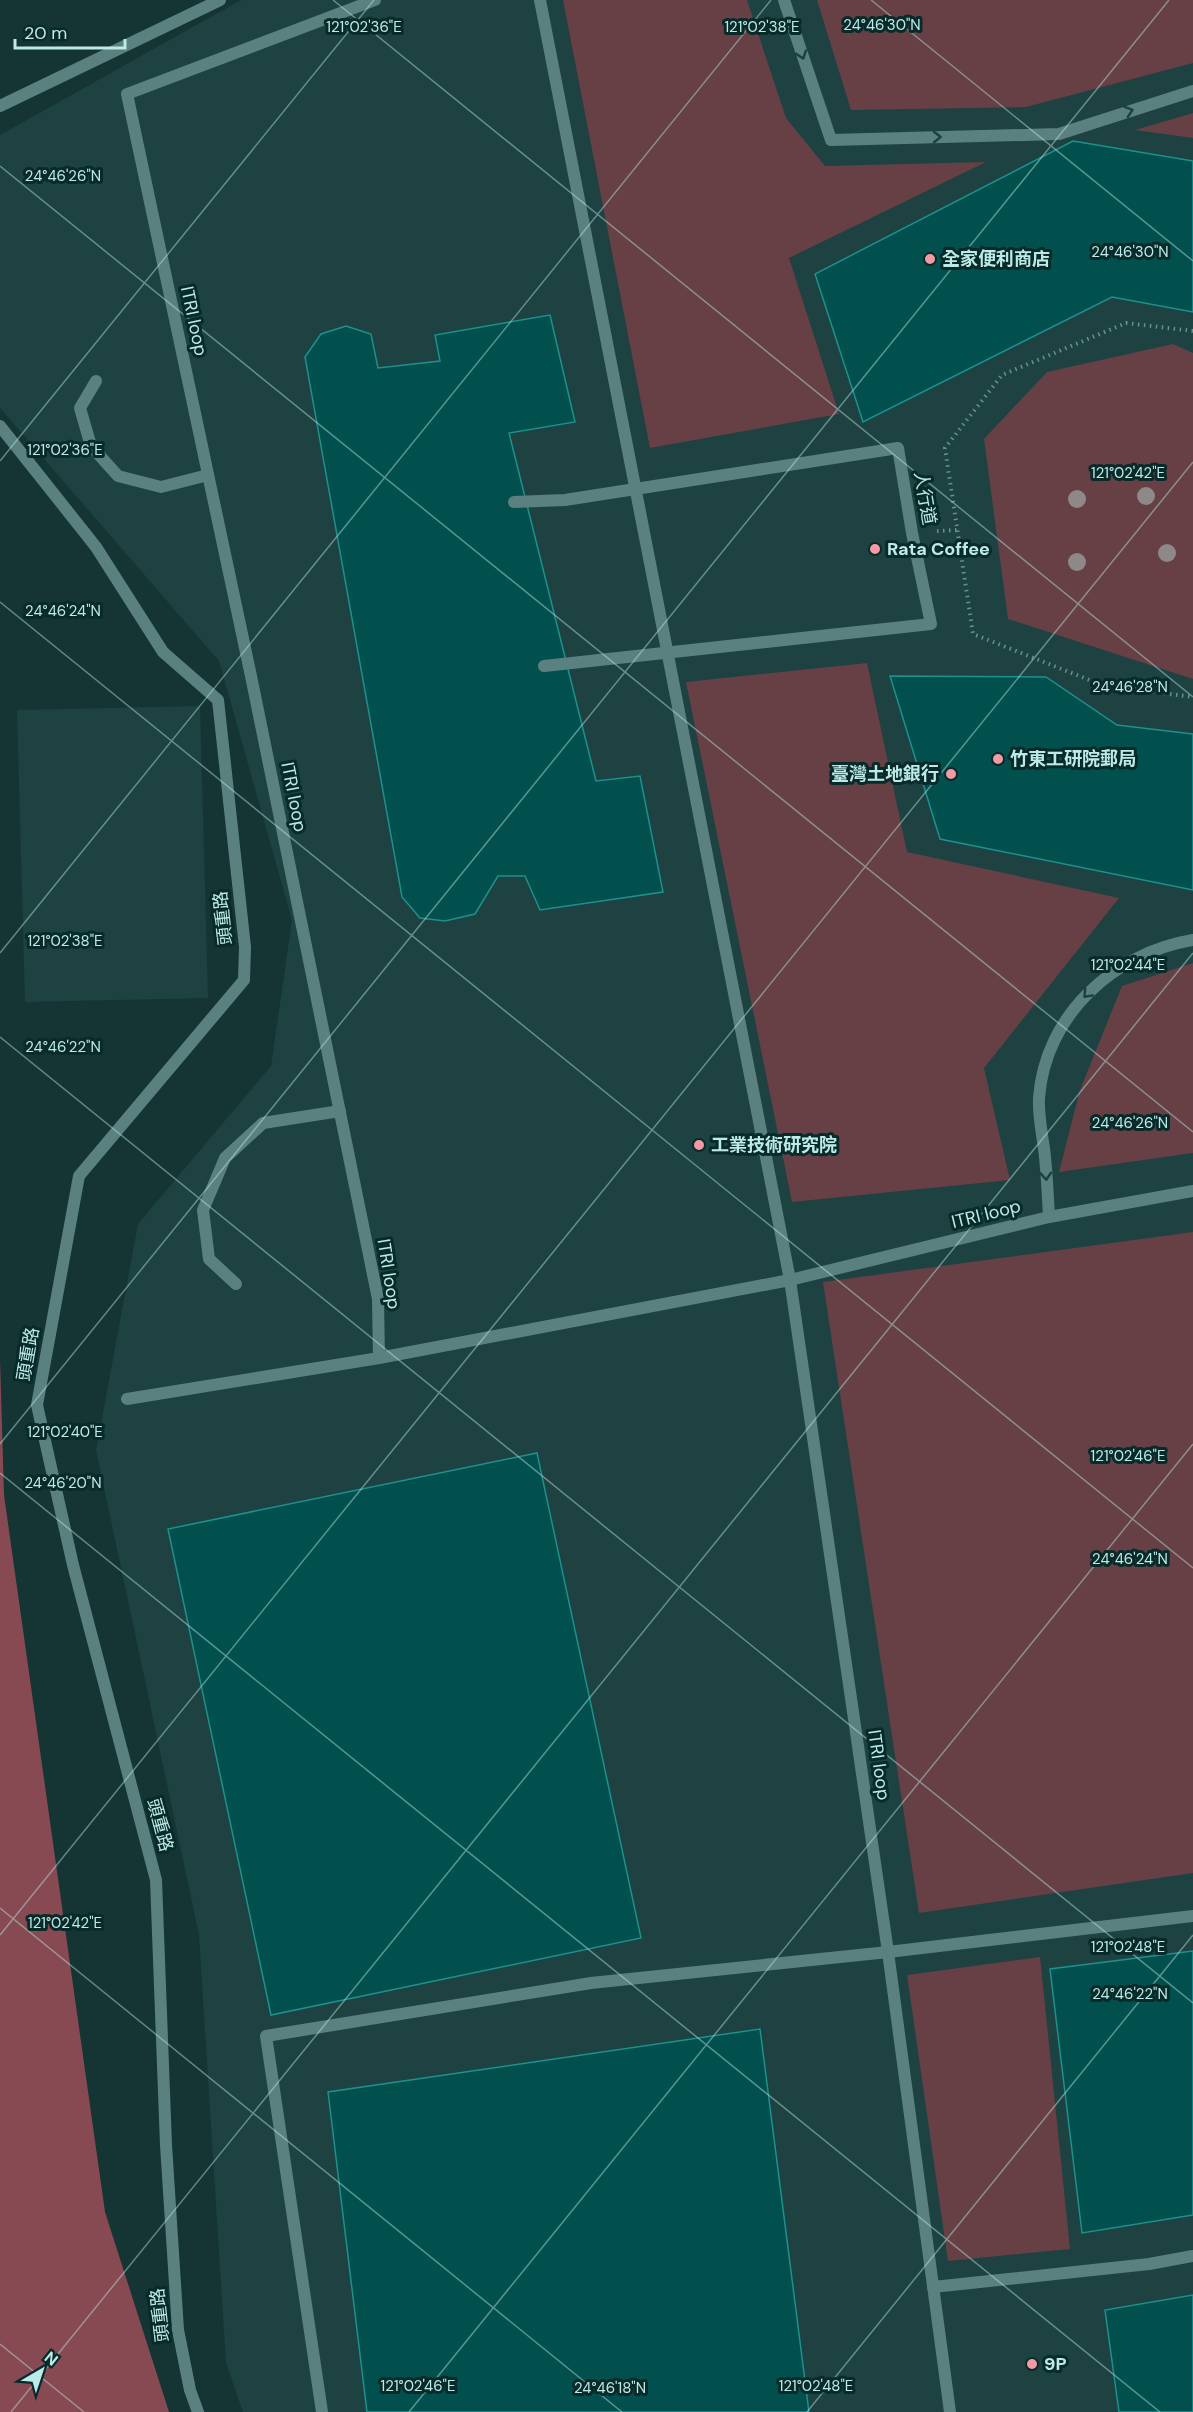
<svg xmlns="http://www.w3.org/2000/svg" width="1193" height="2412" viewBox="0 0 1193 2412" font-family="'DM Sans','Noto Sans TC',sans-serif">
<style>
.built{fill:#1d4241}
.green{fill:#664044}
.forest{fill:#874a53}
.building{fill:#02504e;stroke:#1c918e;stroke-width:1.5}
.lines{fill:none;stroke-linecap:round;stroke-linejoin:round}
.path{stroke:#68908e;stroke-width:4;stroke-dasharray:1.5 4.5;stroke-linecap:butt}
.service{stroke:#5a817f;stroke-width:12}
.minor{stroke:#5a817f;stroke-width:12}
.pedestrian-bridge{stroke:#5a817f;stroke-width:12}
.tree{fill:#8f8889}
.oneway{stroke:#1c403e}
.ticks{fill:none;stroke:#bceae8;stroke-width:1.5;stroke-opacity:0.45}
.poi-dot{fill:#f49aa5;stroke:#082a29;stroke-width:2}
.labels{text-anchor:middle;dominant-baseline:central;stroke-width:6;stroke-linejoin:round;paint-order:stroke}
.poi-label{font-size:18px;font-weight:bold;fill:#bceae8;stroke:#082a29;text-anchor:start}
.street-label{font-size:18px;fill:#bceae8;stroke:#082a29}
.ticks-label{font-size:15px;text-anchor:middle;fill:#bceae8;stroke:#082a29;stroke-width:6;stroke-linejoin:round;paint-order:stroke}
</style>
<rect width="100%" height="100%" fill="#143533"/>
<g class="built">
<polygon points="241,0 1193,0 1193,2412 243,2412 226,2363 199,1935 96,1450 138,1224 271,1066 292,920 219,661 0,408 0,135"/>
<polygon points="200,706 208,998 25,1002 17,710"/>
</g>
<g class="green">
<polygon points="563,0 747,0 786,118 825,166 986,162 789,258 839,414 650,448"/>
<polygon points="817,0 1193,0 1193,63 1026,107 851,110"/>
<polygon points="1193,113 1193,138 1135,130"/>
<polygon points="1173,344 1193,353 1193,679 1008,619 984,439 1047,372"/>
<polygon points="867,663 907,852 1119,898 984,1068 1010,1180 792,1202 686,682"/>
<polygon points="1193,963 1193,1153 1059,1172 1080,1090 1122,986"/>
<polygon points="1193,1232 1193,1873 919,1913 823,1282"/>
<polygon points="1040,1957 1070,2249 948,2261 907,1975"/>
</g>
<polygon class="forest" points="0,1359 4,1495 105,2212 169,2412 0,2412"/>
<g class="building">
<polygon points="1073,141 1193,161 1193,312 1112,297 863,422 815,274"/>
<polygon points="550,315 575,422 509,433 596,781 640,776 663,892 540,910 525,876 498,876 475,914 445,921 420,918 402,897 305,357 321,334 346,326 371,334 378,368 440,361 435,335"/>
<polygon points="890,676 1046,677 1117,725 1193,734 1193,890 940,839"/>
<polygon points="537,1453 641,1938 271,2015 168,1529"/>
<polygon points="1193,1951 1193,2215 1082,2233 1050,1969"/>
<polygon points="760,2029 809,2412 367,2412 328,2092"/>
<polygon points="1193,2295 1193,2412 1119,2412 1105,2310"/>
</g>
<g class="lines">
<g class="path">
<polyline points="1193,331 1126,323 1002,375 945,448 973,634 1102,685 1193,697"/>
<polyline points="937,531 957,530"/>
</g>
<g class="service">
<polyline points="784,0 831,140 1059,134 1193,91"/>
<polyline points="96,381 80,408 91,446 118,476 161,487 208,475"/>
<path d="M1049 1217C1048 1197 1047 1177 1045 1157 1043 1137 1038 1118 1039 1098 1045 1015 1114 953 1193 940"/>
<polyline points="236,1284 209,1259 203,1210 225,1158 263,1123 340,1111"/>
</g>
<g class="minor">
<polyline points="375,0 127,94 251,676 378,1299 379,1358 790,1280 1049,1217 1193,1191"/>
<polyline points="540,0 790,1280 888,1952 1193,1916"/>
<polyline points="0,106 220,0"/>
<polyline points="0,426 96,547 163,652 218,700 245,947 244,980 79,1176 37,1405 73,1565 156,1880 166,2145 178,2330 190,2390 198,2412"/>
<polyline points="127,1399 379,1358"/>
<polyline points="933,2287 1149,2264 1193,2256"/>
<polyline points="322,2412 266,2036 591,1983 888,1952 950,2412"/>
</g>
<polyline class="pedestrian-bridge" points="514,502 565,500 898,448 912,533 931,624 544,666"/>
</g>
<g class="tree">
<circle cx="1146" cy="496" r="9"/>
<circle cx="1077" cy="499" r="9"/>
<circle cx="1167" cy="553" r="9"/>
<circle cx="1077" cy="562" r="9"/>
</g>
<defs><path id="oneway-chevron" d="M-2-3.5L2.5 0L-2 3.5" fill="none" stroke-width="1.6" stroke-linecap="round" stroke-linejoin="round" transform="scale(1.5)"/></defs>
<g class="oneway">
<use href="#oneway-chevron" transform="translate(802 55) rotate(71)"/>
<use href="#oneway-chevron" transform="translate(1129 111) rotate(-18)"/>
<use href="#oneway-chevron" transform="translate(937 137) rotate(-1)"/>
<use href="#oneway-chevron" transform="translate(1087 994) rotate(133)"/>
<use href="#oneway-chevron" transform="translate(1046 1176) rotate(86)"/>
</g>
<path class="ticks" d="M333 0 1193 697M871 0 1193 261M0 166 1193 1132M0 461 374 0M0 602 1193 1568M0 953 771 0M0 1037 1193 2003M0 1444 1169 0M0 1473 1160 2412M0 1908 622 2412M0 1935 1193 462M0 2344 84 2412M11 2412 1193 953M409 2412 1193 1444M807 2412 1193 1935"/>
<g class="poi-dot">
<circle cx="930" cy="259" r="6"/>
<circle cx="875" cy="549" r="6"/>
<circle cx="998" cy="759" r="6"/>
<circle cx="951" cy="774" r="6"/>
<circle cx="699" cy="1145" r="6"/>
<circle cx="1032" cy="2364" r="6"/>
</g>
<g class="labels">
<g class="poi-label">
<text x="942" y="259">全家便利商店</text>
<text x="887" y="549">Rata Coffee</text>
<text x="1010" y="759">竹東工研院郵局</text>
<text x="939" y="774" text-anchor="end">臺灣土地銀行</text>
<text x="711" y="1145">工業技術研究院</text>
<text x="1044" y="2364">9P</text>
</g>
<g class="street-label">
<text transform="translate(194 321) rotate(78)">ITRI loop</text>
<text transform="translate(925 498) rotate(80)">人行道</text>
<text transform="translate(294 797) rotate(79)">ITRI loop</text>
<text transform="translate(223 918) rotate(-96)">頭重路</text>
<text transform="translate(986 1214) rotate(-14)">ITRI loop</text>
<text transform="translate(389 1274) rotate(81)">ITRI loop</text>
<text transform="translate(28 1354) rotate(-80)">頭重路</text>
<text transform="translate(879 1765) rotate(82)">ITRI loop</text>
<text transform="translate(160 1825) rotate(75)">頭重路</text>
<text transform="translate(160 2315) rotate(-96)">頭重路</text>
</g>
</g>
<g class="ticks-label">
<text x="882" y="30">24°46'30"N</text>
<text x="364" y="32">121°02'36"E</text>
<text x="762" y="32">121°02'38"E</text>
<text x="63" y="181">24°46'26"N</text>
<text x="1130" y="257">24°46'30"N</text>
<text x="65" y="455">121°02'36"E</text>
<text x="1128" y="478">121°02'42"E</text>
<text x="63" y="616">24°46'24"N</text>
<text x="1130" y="692">24°46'28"N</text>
<text x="65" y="946">121°02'38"E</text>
<text x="1128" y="970">121°02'44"E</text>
<text x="63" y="1052">24°46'22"N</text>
<text x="1130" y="1128">24°46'26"N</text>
<text x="65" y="1437">121°02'40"E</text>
<text x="1128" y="1461">121°02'46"E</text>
<text x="63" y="1488">24°46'20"N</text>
<text x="1130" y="1564">24°46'24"N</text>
<text x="65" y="1928">121°02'42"E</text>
<text x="1128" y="1952">121°02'48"E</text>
<text x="1130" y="1999">24°46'22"N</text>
<text x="418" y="2391">121°02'46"E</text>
<text x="816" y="2391">121°02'48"E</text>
<text x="610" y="2393">24°46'18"N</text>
</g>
<g transform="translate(42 2370) rotate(39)" stroke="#082a29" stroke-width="4.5" paint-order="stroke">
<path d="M0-4.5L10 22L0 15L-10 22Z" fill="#bceae8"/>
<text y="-9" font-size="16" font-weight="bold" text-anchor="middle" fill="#bceae8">N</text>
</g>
<path d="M15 39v9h110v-9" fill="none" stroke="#bceae8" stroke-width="3"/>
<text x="24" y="39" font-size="18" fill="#bceae8" stroke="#082a29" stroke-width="4.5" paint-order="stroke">20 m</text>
</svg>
